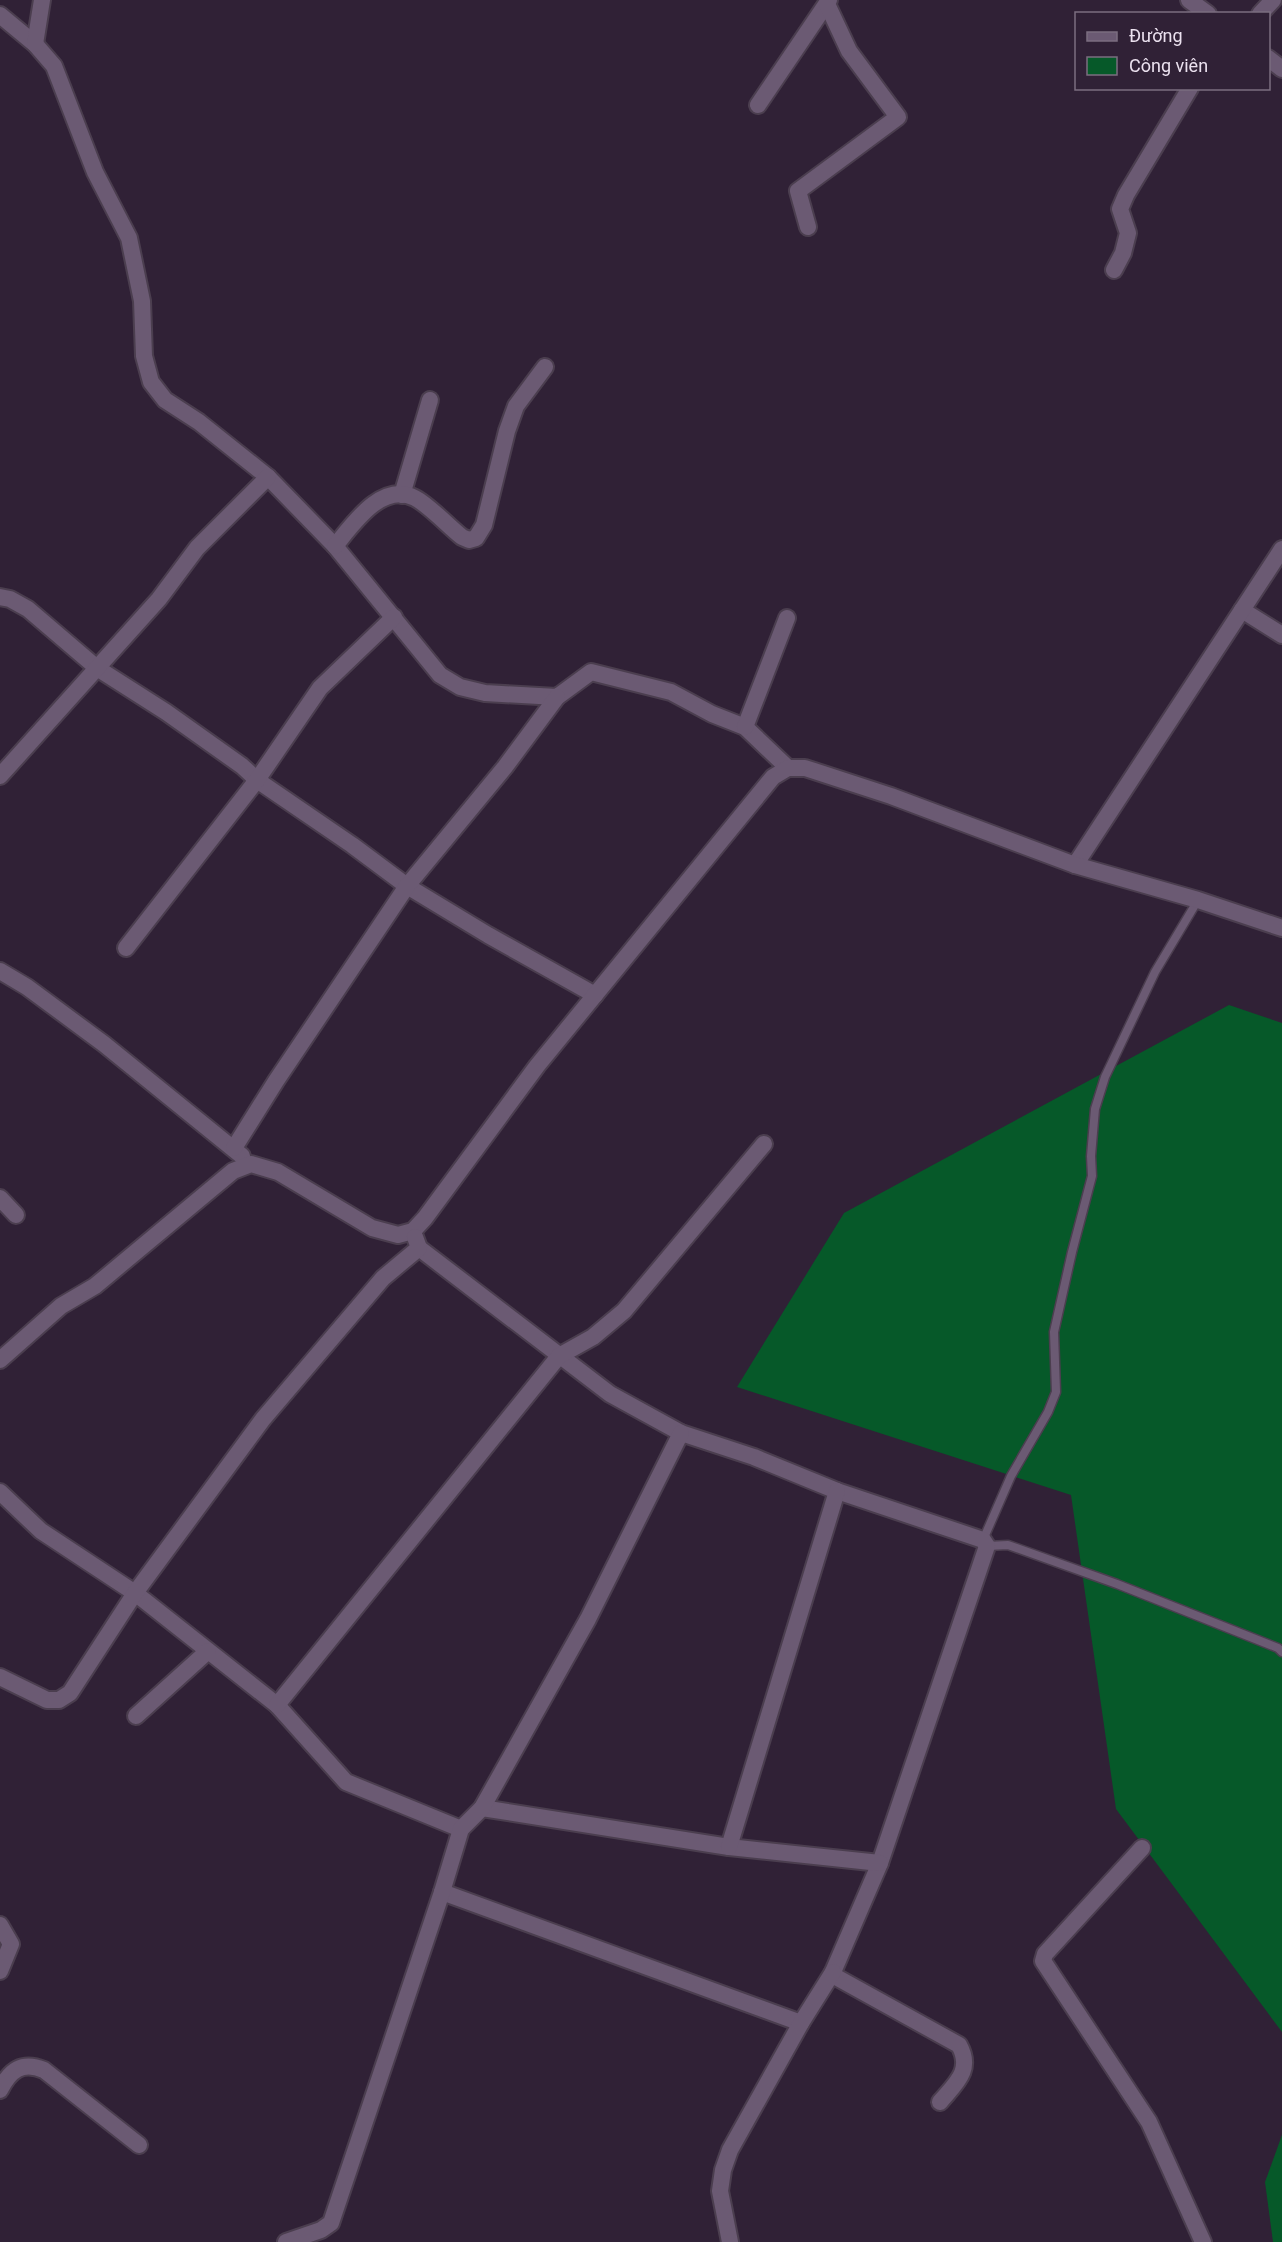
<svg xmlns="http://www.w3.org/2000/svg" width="1282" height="2242" viewBox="0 0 1282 2242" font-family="Roboto,sans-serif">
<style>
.green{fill:#065929}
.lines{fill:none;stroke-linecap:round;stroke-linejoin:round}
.lane-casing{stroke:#4b3e4f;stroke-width:11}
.street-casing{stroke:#4b3e4f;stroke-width:20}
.lane{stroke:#6b5a73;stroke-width:8}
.street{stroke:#6b5a73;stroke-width:16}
</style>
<rect width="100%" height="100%" fill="#302136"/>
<g class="green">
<polygon points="1229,1005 1282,1023 1282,2032 1116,1809 1071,1495 737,1387 844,1213"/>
<polygon points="1282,2135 1282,2242 1273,2242 1265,2182"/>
</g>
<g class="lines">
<defs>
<g id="lane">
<polyline points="983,1540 1011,1476 1048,1412 1056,1392 1054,1332 1072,1252 1092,1176 1091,1156 1095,1109 1105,1077 1155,972 1198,900"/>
<polyline points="987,1546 1008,1545 1117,1584 1278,1648 1282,1652"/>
</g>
<g id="street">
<polyline points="1189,0 1208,14"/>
<polyline points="1260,14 1273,0"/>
<polyline points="0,15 35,44 54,66 95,172 129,238 142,301 144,356 151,382 165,400 199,422 268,477 335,546 440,675 460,687 485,693 557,697 591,672 671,692 712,714 745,727 788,768"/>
<polyline points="35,44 42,0"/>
<polyline points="1268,58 1282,69"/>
<polyline points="758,105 829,0"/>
<polyline points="808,227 798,191 898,117 849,51 827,4"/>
<polyline points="1114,270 1123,253 1128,233 1120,209 1126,195 1190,88"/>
<polyline points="402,495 430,400"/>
<path d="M335 546C353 524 382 481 415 498 429 505 449 527 462 537L469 540 476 538 484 525 507 431 516 406 545 367"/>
<polyline points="0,597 10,599 28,609 97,668 166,712 242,766 257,780 352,845 407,886 488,935 595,995"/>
<polyline points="1242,610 1282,635"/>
<polyline points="745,727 787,618"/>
<polyline points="0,776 159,599 197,548 268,477"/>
<polyline points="1075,865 1282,549"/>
<polyline points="126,948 257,780 320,688 394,617"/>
<polyline points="0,971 27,987 104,1044 242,1156"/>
<polyline points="234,1148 276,1081 407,886 505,767 557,697"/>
<polyline points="0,1198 16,1215"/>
<path d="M419 1248 610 1394 681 1433 754 1457 837 1491 983 1540 987 1546 880 1863 833 1972 836 1977 959 2045C973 2070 956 2083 940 2102"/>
<polyline points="0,1360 61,1306 95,1286 233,1171 251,1164 278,1172 372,1228 398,1235 413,1231 425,1218 537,1066 773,777 788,768 805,768 891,796 1075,865 1198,900 1282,928"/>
<polyline points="0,1492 41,1531 135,1593 277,1705 346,1782 461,1829"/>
<polyline points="0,1677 47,1700 59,1700 70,1693 135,1593 263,1419 383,1278 419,1248 415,1237"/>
<polyline points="277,1705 559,1356 593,1337 624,1311 764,1144"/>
<polyline points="136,1716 208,1651"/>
<polyline points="482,1808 729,1847 880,1863"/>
<polyline points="729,1847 837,1491"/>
<polyline points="1142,1848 1045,1954 1043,1961 1149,2122 1203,2242"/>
<polyline points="442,1892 801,2023"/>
<polyline points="0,1925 11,1944 0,1971"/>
<path d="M0 2090C10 2070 22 2061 44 2070L139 2145"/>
<polyline points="286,2242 321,2230 331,2223 442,1892 461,1829 482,1808 588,1619 681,1433"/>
<polyline points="730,2242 720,2191 723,2170 730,2150 801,2023 833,1972"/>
</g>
</defs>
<use href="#lane" class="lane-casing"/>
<use href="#street" class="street-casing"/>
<use href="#lane" class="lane"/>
<use href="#street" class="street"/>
</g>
<rect x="1075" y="12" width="195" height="78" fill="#302136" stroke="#7b6e80" stroke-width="1.5"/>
<rect x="1087" y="32" width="30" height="9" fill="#6b5a73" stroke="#7b6e80" stroke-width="1.5"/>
<text x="1129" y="42" font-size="18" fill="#ebe1ef">Đường</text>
<rect x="1087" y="57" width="30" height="18" fill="#065929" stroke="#7b6e80" stroke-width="1.5"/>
<text x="1129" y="72" font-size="18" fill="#ebe1ef">Công viên</text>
</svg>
